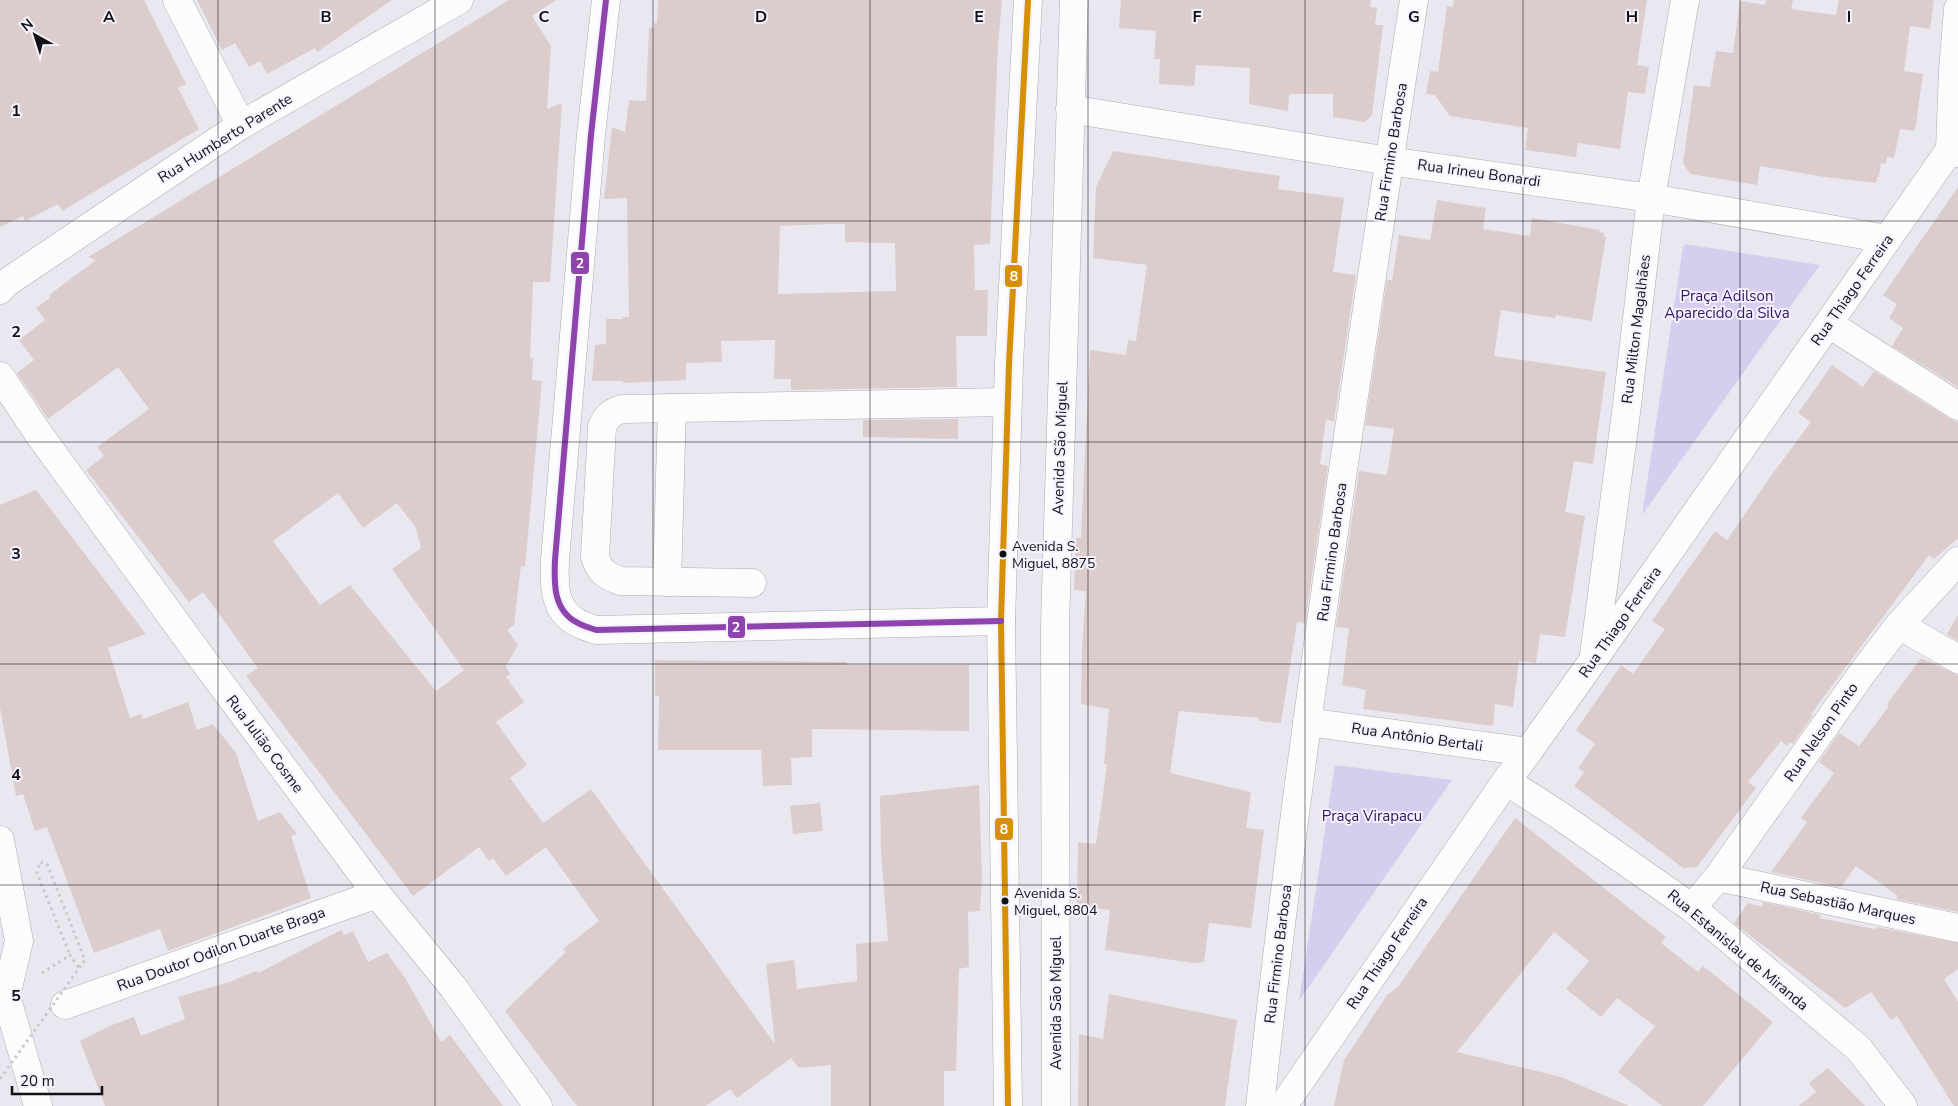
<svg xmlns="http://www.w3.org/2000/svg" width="1958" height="1106" viewBox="0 0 1958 1106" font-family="'Nunito Sans',sans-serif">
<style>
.green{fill:#d5ceef}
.building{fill:#dccdcc;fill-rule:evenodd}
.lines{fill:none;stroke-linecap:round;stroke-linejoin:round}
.minor-casing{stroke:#adacb2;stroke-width:29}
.major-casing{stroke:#adacb2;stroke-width:29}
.highway-casing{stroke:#adacb2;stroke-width:29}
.path{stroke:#c8c7ca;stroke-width:3;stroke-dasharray:2.5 4;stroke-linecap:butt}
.minor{stroke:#fcfcfd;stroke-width:28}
.major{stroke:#fcfcfd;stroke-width:28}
.highway{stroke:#fcfcfd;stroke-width:28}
.path-bridge{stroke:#c8c7ca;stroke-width:3;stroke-dasharray:2.5 4;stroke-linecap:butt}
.bus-1-casing{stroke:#f4f2fe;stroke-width:10}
.bus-2-casing{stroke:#f4f2fe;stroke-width:10}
.bus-1{stroke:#d59003;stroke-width:6}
.bus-2{stroke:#8e44ad;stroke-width:6}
.grid{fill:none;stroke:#121116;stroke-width:1;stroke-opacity:0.55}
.bus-dot{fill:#121116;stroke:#f4f2fe;stroke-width:2}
.labels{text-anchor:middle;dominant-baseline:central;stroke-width:4;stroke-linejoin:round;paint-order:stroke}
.bus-label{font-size:14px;fill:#121116;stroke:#f4f2fe;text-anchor:start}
.street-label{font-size:15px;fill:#121116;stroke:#f4f2fe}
.park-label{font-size:15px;fill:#331362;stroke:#f4f2fe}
.grid-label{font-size:16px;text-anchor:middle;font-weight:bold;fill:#121116;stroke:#f4f2fe;stroke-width:4;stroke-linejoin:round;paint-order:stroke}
.line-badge{stroke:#f4f2fe;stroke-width:2}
.badge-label{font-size:14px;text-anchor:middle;font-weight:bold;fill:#fff}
</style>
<rect width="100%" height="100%" fill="#e9e8f0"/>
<g class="green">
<polygon points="1685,244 1820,265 1642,515 1683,247"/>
<polygon points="1335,765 1452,780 1299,1001 1334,770"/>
</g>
<g class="building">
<polygon points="0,0 144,0 186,84 178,88 199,129 62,211 58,204 25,221 23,216 0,227"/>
<polygon points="197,0 392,0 317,52 315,48 267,74 260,61 249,67 235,43 222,50"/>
<path d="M509 0H556L532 16 551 46 547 109 562 103 550 282H533L530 358H533L532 380 542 381 525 567 521 566 514 625 507 630 518 645 506 666 510 674 506 677 524 702 496 722 527 765 510 778 543 823 591 789 775 1044 766 964 794 960 797 989 857 981 856 944 888 941 881 852 880 796 979 785 982 878 980 911 968 912 969 967 959 969 956 1071H944V1106H831V1065L799 1068 791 1058 737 1098 730 1089 706 1106H577L505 1011 566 952 563 949 599 921 546 847 506 876 493 858 489 861 479 847 413 896 246 676 258 668 203 592 189 602 86 470 104 456 97 447 149 409 118 367 48 419 17 373 34 360 19 340 45 320 36 308 50 298 49 295 96 260 88 257ZM338 493 363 528 397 503 416 528 421 548 392 569 464 670 436 691 350 585 320 605 273 541Z"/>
<path d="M658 0H1002L998 45 990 244 974 245 975 290H988L987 336H956L957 387 791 390V379H774L775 340 721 341 722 362 686 363V380L623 383V381H592L595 345 606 344V319H623L622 317H629L627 198 604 199 612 127 625 132 629 100 646 101 649 28H654V23H657ZM831 224H845V242L895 243 896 291 778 294 780 226Z"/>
<polygon points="1121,0 1371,0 1370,7 1377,8 1375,25 1383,25 1372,115 1365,122 1333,117 1333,94 1289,94 1288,111 1249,104 1250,68 1196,65 1194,86 1159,84 1160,59 1154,59 1156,31 1119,28"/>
<polygon points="1454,0 1647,0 1637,65 1649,67 1645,94 1628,92 1620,149 1578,143 1576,157 1525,150 1528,128 1450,116 1435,95 1426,94 1430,71 1438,72 1447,6 1453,7"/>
<polygon points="1766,0 1793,0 1791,9 1836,15 1839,0 1934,0 1930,29 1910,26 1904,71 1923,74 1915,131 1900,129 1894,158 1887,157 1886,164 1881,163 1879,177 1877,177 1876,183 1824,177 1760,166 1757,185 1690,174 1683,163 1694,85 1710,87 1716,51 1733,53 1740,1 1765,5"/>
<polygon points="1113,151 1280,176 1278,189 1344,198 1333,272 1356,275 1334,421 1326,420 1320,464 1328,466 1305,623 1297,622 1281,723 1259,721 1259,718 1179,711 1170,773 1251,792 1246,828 1264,830 1251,928 1209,923 1204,962 1193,963 1105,950 1110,910 1077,906 1078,842 1096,844 1107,765 1104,764 1109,709 1081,704 1082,646 1086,591 1074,590 1076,538 1081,538 1090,350 1126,355 1128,340 1136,341 1147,265 1093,258 1096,187"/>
<polygon points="1958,187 1958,387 1892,346 1903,328 1889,318 1897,304 1883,295"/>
<polygon points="1437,200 1486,208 1483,229 1530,236 1532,218 1600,230 1599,232 1604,233 1604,236 1606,237 1592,321 1556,315 1555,318 1501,310 1494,356 1606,372 1593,464 1574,461 1565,512 1585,516 1565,637 1540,634 1536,663 1519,661 1513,707 1495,704 1493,726 1363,709 1366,690 1342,685 1349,628 1336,627 1359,471 1387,475 1394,429 1365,425 1387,280 1392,280 1399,235 1430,240"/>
<polygon points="1832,365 1863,387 1874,371 1950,419 1958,422 1958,538 1934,559 1929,555 1811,714 1813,715 1793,744 1790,742 1787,746 1781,741 1748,782 1756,788 1697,867 1683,868 1574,786 1584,772 1578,768 1595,744 1576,730 1621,665 1633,674 1665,629 1652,621 1684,575 1715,531 1727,540 1768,480 1811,422 1798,413"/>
<polygon points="958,419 958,439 863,437 863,420"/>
<polygon points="36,490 146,634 108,648 130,718 141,714 143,719 188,702 197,730 213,724 236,753 258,821 280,812 297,834 291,836 311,898 168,951 160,929 94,953 47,827 35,831 23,794 16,796 0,708 0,505"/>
<polygon points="1958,615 1958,641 1947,634"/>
<polygon points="1921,658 1958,675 1958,912 1896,899 1898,896 1856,866 1841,887 1771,872 1807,822 1801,818 1834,773 1819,762 1839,733 1859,746 1889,706 1887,704"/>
<polygon points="655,660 847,662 847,665 969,665 969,731 812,729 812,757 791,758 792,785 763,786 761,750 658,750 659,696 655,696"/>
<polygon points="820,803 823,831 793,834 790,806"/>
<polygon points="1515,818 1666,937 1661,943 1698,972 1703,966 1773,1022 1703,1106 1662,1106 1618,1072 1655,1026 1617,998 1601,1017 1566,989 1589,961 1554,932 1457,1052 1561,1077 1629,1106 1334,1106 1344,1060 1387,995 1398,987"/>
<polygon points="1763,902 1821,915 1819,918 1875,929 1877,927 1958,943 1958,969 1944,979 1958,1002 1958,1106 1954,1106 1897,1016 1891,1020 1871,992 1845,1008 1734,923 1748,903 1763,907"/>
<polygon points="341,930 344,935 353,931 368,962 387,953 406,979 441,1042 450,1035 503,1106 105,1106 80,1041 112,1025 134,1017 141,1036 185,1019 178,997 236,980 236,979 256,971 258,973"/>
<polygon points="1109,994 1237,1020 1225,1106 1078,1106 1079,1034 1103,1039"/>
<polygon points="1828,1068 1865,1106 1799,1106 1816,1092 1809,1083"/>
</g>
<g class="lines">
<defs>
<g id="minor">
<polyline points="177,0 241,125"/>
<path d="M606 0 591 135 555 560C554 583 553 611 578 623 583 626 590 628 596 630L1001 621"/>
<polyline points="1070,109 1389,161 1651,198 1887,239"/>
<polyline points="1957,153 1950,149 1953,70 1958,9"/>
<polyline points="0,290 6,283 241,125 459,0"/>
<polyline points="1829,324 1958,406"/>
<polyline points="0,376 38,433 198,653 377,894 453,987 538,1106"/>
<polyline points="667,582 672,408"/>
<path d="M752 583 621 581C607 577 599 571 595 557L602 427C606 417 611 412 622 409L1007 402"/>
<polyline points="1899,625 1958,659"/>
<polyline points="1594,655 1627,405 1651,198 1685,0"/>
<polyline points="1307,722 1528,752"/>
<polyline points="1506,781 1559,815 1692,908 1859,1049 1903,1106"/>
<polyline points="1718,877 1958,928"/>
<polyline points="1692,908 1718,877 1863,672 1899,625 1958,561"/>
<polyline points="65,1005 377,894"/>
<path d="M1260 1106C1300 736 1358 368 1414 0"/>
<polyline points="1283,1106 1506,781 1528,752 1594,659 1958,138"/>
</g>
<g id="major">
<polyline points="0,840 19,941 6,996"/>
<polyline points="1008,1106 1001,621 1009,364 1028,0"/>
<polyline points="1056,1106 1055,625 1074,0"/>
</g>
<polyline id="highway" points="0,975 38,1106"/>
</defs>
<use href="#minor" class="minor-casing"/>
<use href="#major" class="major-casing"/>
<use href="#highway" class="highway-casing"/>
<polyline class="path" points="42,973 70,955 79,968"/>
<use href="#minor" class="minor"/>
<use href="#major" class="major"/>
<use href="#highway" class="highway"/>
<polyline class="path-bridge" points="0,1079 85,960 47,864 40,862 37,873 70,955"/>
<defs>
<polyline id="bus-1" points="1008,1106 1001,621 1009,364 1028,0"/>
<path id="bus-2" d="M606 0 591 135 555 560C554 583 553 611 578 623 583 626 590 628 596 630L1001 621"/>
</defs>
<use href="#bus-1" class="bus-1-casing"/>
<use href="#bus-2" class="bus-2-casing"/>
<use href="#bus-1" class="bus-1"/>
<use href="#bus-2" class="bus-2"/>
</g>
<path class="grid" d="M218 0V1106M435 0V1106M653 0V1106M870 0V1106M1088 0V1106M1305 0V1106M1523 0V1106M1740 0V1106M0 221H1958M0 442H1958M0 664H1958M0 885H1958"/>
<g class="bus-dot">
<circle cx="1003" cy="554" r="4.5"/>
<circle cx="1005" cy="901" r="4.5"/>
</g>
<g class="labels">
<g class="bus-label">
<text x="1012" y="546">Avenida S.<tspan x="1012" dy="17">Miguel, 8875</tspan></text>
<text x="1014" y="893">Avenida S.<tspan x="1014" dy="17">Miguel, 8804</tspan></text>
</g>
<g class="street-label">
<text transform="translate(225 138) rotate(-32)">Rua Humberto Parente</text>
<text transform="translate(1391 152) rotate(-81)">Rua Firmino Barbosa</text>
<text transform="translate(1479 173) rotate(8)">Rua Irineu Bonardi</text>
<text transform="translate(1852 290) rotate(-55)">Rua Thiago Ferreira</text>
<text transform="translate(1636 329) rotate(-83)">Rua Milton Magalhães</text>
<text transform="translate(1060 448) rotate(-88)">Avenida São Miguel</text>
<text transform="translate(1332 552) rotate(-82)">Rua Firmino Barbosa</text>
<text transform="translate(1620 622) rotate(-55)">Rua Thiago Ferreira</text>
<text transform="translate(1821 732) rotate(-55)">Rua Nelson Pinto</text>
<text transform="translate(1417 737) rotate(8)">Rua Antônio Bertali</text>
<text transform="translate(265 744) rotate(53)">Rua Julião Cosme</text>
<text transform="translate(1838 903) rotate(12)">Rua Sebastião Marques</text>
<text transform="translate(221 949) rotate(-20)">Rua Doutor Odilon Duarte Braga</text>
<text transform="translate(1738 950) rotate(40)">Rua Estanislau de Miranda</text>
<text transform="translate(1387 953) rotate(-56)">Rua Thiago Ferreira</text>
<text transform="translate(1278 954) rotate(-83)">Rua Firmino Barbosa</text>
<text transform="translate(1056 1003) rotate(-90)">Avenida São Miguel</text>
</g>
<g class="park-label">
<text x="1727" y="296">Praça Adilson<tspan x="1727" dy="17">Aparecido da Silva</tspan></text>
<text x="1372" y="816">Praça Virapacu</text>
</g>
</g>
<g class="grid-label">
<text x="109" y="22">A</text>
<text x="326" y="22">B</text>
<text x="544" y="22">C</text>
<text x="761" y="22">D</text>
<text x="979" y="22">E</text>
<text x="1197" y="22">F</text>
<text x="1414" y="22">G</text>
<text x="1632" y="22">H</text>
<text x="1849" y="22">I</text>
<text x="16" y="116">1</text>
<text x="16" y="337">2</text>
<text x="16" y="559">3</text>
<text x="16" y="780">4</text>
<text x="16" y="1001">5</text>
</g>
<g class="line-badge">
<rect x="570" y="251" width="20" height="24" rx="5" fill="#8e44ad"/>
<rect x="1004" y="264" width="19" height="24" rx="5" fill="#d59003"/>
<rect x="727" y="615" width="19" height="24" rx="5" fill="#8e44ad"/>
<rect x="994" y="817" width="20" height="24" rx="5" fill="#d59003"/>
</g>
<g class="badge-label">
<text x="580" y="268">2</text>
<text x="1014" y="281">8</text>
<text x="736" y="632">2</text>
<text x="1004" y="834">8</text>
</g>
<g transform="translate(35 35) rotate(321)" stroke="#f4f2fe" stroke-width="4" paint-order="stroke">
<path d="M0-4L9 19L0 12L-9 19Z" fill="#121116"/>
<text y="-8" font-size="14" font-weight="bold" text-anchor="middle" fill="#121116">N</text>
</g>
<path d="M12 1086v8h90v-8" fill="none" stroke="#121116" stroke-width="2.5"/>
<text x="20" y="1086" font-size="15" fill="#121116" stroke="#f4f2fe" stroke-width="4" paint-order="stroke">20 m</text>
</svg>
